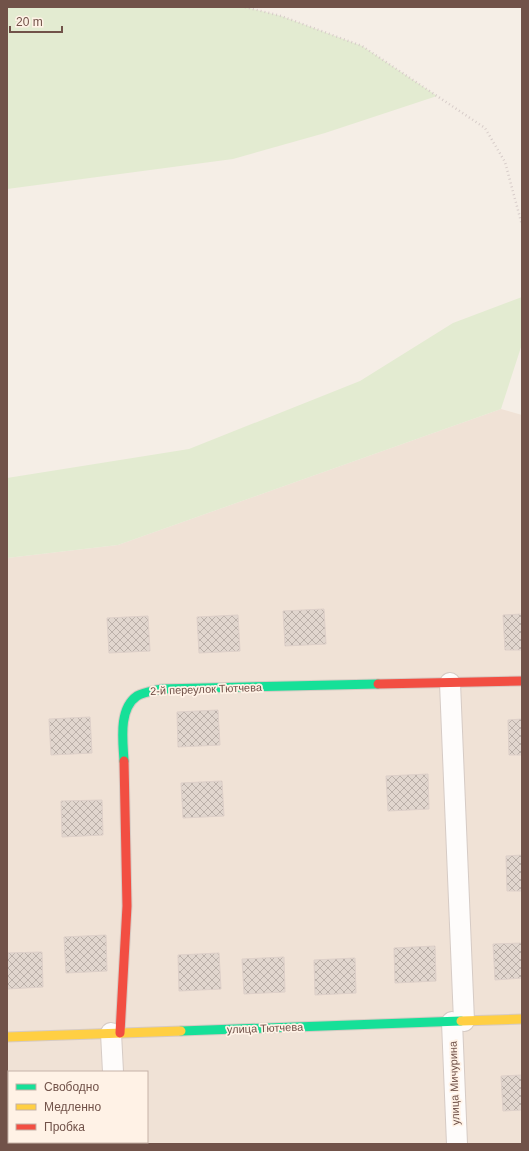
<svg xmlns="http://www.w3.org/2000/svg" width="529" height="1151" viewBox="0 0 529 1151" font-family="Helvetica,sans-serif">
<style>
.residential{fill:#f0e2d6;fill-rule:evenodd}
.green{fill:#e3ebd1}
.building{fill:url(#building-cross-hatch);stroke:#ded0c9}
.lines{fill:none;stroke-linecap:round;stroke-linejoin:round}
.street-casing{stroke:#d6cbc5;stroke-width:22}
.fast-casing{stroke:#d6cac3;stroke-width:11}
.slow-casing{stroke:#d6cac3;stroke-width:11}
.jam-casing{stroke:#d6cac3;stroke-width:11}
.path{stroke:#d7ccc9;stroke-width:2.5;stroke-dasharray:1 3;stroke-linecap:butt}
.street{stroke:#fefcfb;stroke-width:20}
.fast{stroke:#16e098;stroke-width:9}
.slow{stroke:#ffcf43;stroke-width:9}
.jam{stroke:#f24e42;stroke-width:9}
.labels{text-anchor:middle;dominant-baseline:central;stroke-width:3.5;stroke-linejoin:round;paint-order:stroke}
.street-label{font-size:11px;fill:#715249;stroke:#fff2e6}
</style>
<defs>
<pattern id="building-cross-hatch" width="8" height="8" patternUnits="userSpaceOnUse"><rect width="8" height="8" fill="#e1d6ce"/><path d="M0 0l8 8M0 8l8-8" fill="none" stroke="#bbb0a9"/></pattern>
</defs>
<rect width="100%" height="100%" fill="#f5eee6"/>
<path class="residential" d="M501 409 522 415V1144H7V558L118 545ZM9 1072H147V1142H9Z"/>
<g class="green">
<polygon points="7,7 245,7 281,16 362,46 437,96 325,133 233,159 7,189"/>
<polygon points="522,297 522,344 501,409 118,545 7,558 7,478 189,449 360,381 453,323"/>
</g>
<g class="building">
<polygon points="324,609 326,644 285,646 283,611"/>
<polygon points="522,614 522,650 505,650 503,615"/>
<polygon points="238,615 240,651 199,653 197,617"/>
<polygon points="148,616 150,651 109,653 107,618"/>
<polygon points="218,710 220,745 178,747 177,712"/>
<polygon points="90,717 92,753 51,755 49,719"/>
<polygon points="522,719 522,755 509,755 508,720"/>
<polygon points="428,774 429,809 388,811 386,776"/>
<polygon points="222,781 224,816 183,818 181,783"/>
<polygon points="102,800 103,835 62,837 61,801"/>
<polygon points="522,855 522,891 507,891 506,856"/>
<polygon points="106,935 107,971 66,973 64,937"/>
<polygon points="522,943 522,978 495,980 493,944"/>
<polygon points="435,946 436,981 395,983 394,948"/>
<polygon points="42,952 43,987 7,989 7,953"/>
<polygon points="219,953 221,989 179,991 178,955"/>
<polygon points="284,957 285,992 244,994 242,959"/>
<polygon points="355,958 356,993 315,995 314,960"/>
<polygon points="522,1075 522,1110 503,1111 501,1076"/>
<rect x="7" y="1079" width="2" height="35"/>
</g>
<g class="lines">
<defs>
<g id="street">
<polyline points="450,683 464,1021"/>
<polyline points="452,1022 457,1144"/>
<polyline points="111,1033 113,1072"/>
<polyline points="117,1142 117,1144"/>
</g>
<g id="fast">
<path d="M124 761C123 742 118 709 137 696 144 692 153 691 161 689L378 684"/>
<polyline points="181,1031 461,1021"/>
</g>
<g id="slow">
<polyline points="461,1021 522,1019"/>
<polyline points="7,1037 181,1031"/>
</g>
<g id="jam">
<polyline points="378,684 522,681"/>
<polyline points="120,1033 127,906 124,761"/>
</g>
</defs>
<use href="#street" class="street-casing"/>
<use href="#fast" class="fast-casing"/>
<use href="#slow" class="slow-casing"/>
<use href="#jam" class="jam-casing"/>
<polyline class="path" points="245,7 281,16 362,46 485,128 505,162 522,225"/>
<use href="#street" class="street"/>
<use href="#fast" class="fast"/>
<use href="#slow" class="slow"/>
<use href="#jam" class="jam"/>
</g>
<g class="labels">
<g class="street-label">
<text transform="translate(206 689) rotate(-2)">2-й переулок Тютчева</text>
<text transform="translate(265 1028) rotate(-2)">улица Тютчева</text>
<text transform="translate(454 1083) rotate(-92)">улица Мичурина</text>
</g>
</g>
<rect width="529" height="1151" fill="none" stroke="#715249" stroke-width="16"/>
<rect x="8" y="1071" width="140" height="72" fill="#fff2e6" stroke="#c6b2a7"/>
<rect x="16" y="1084" width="20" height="6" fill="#16e098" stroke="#c6b2a7"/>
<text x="44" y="1091" font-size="12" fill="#715249">Свободно</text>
<rect x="16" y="1104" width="20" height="6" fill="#ffcf43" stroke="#c6b2a7"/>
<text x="44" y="1111" font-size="12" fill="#715249">Медленно</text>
<rect x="16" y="1124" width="20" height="6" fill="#f24e42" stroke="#c6b2a7"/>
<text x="44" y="1131" font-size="12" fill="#715249">Пробка</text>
<path d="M10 26v6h52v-6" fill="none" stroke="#715249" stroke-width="2"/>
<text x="16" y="26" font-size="12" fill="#715249" stroke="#fff2e6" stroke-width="3" paint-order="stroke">20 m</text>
</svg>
